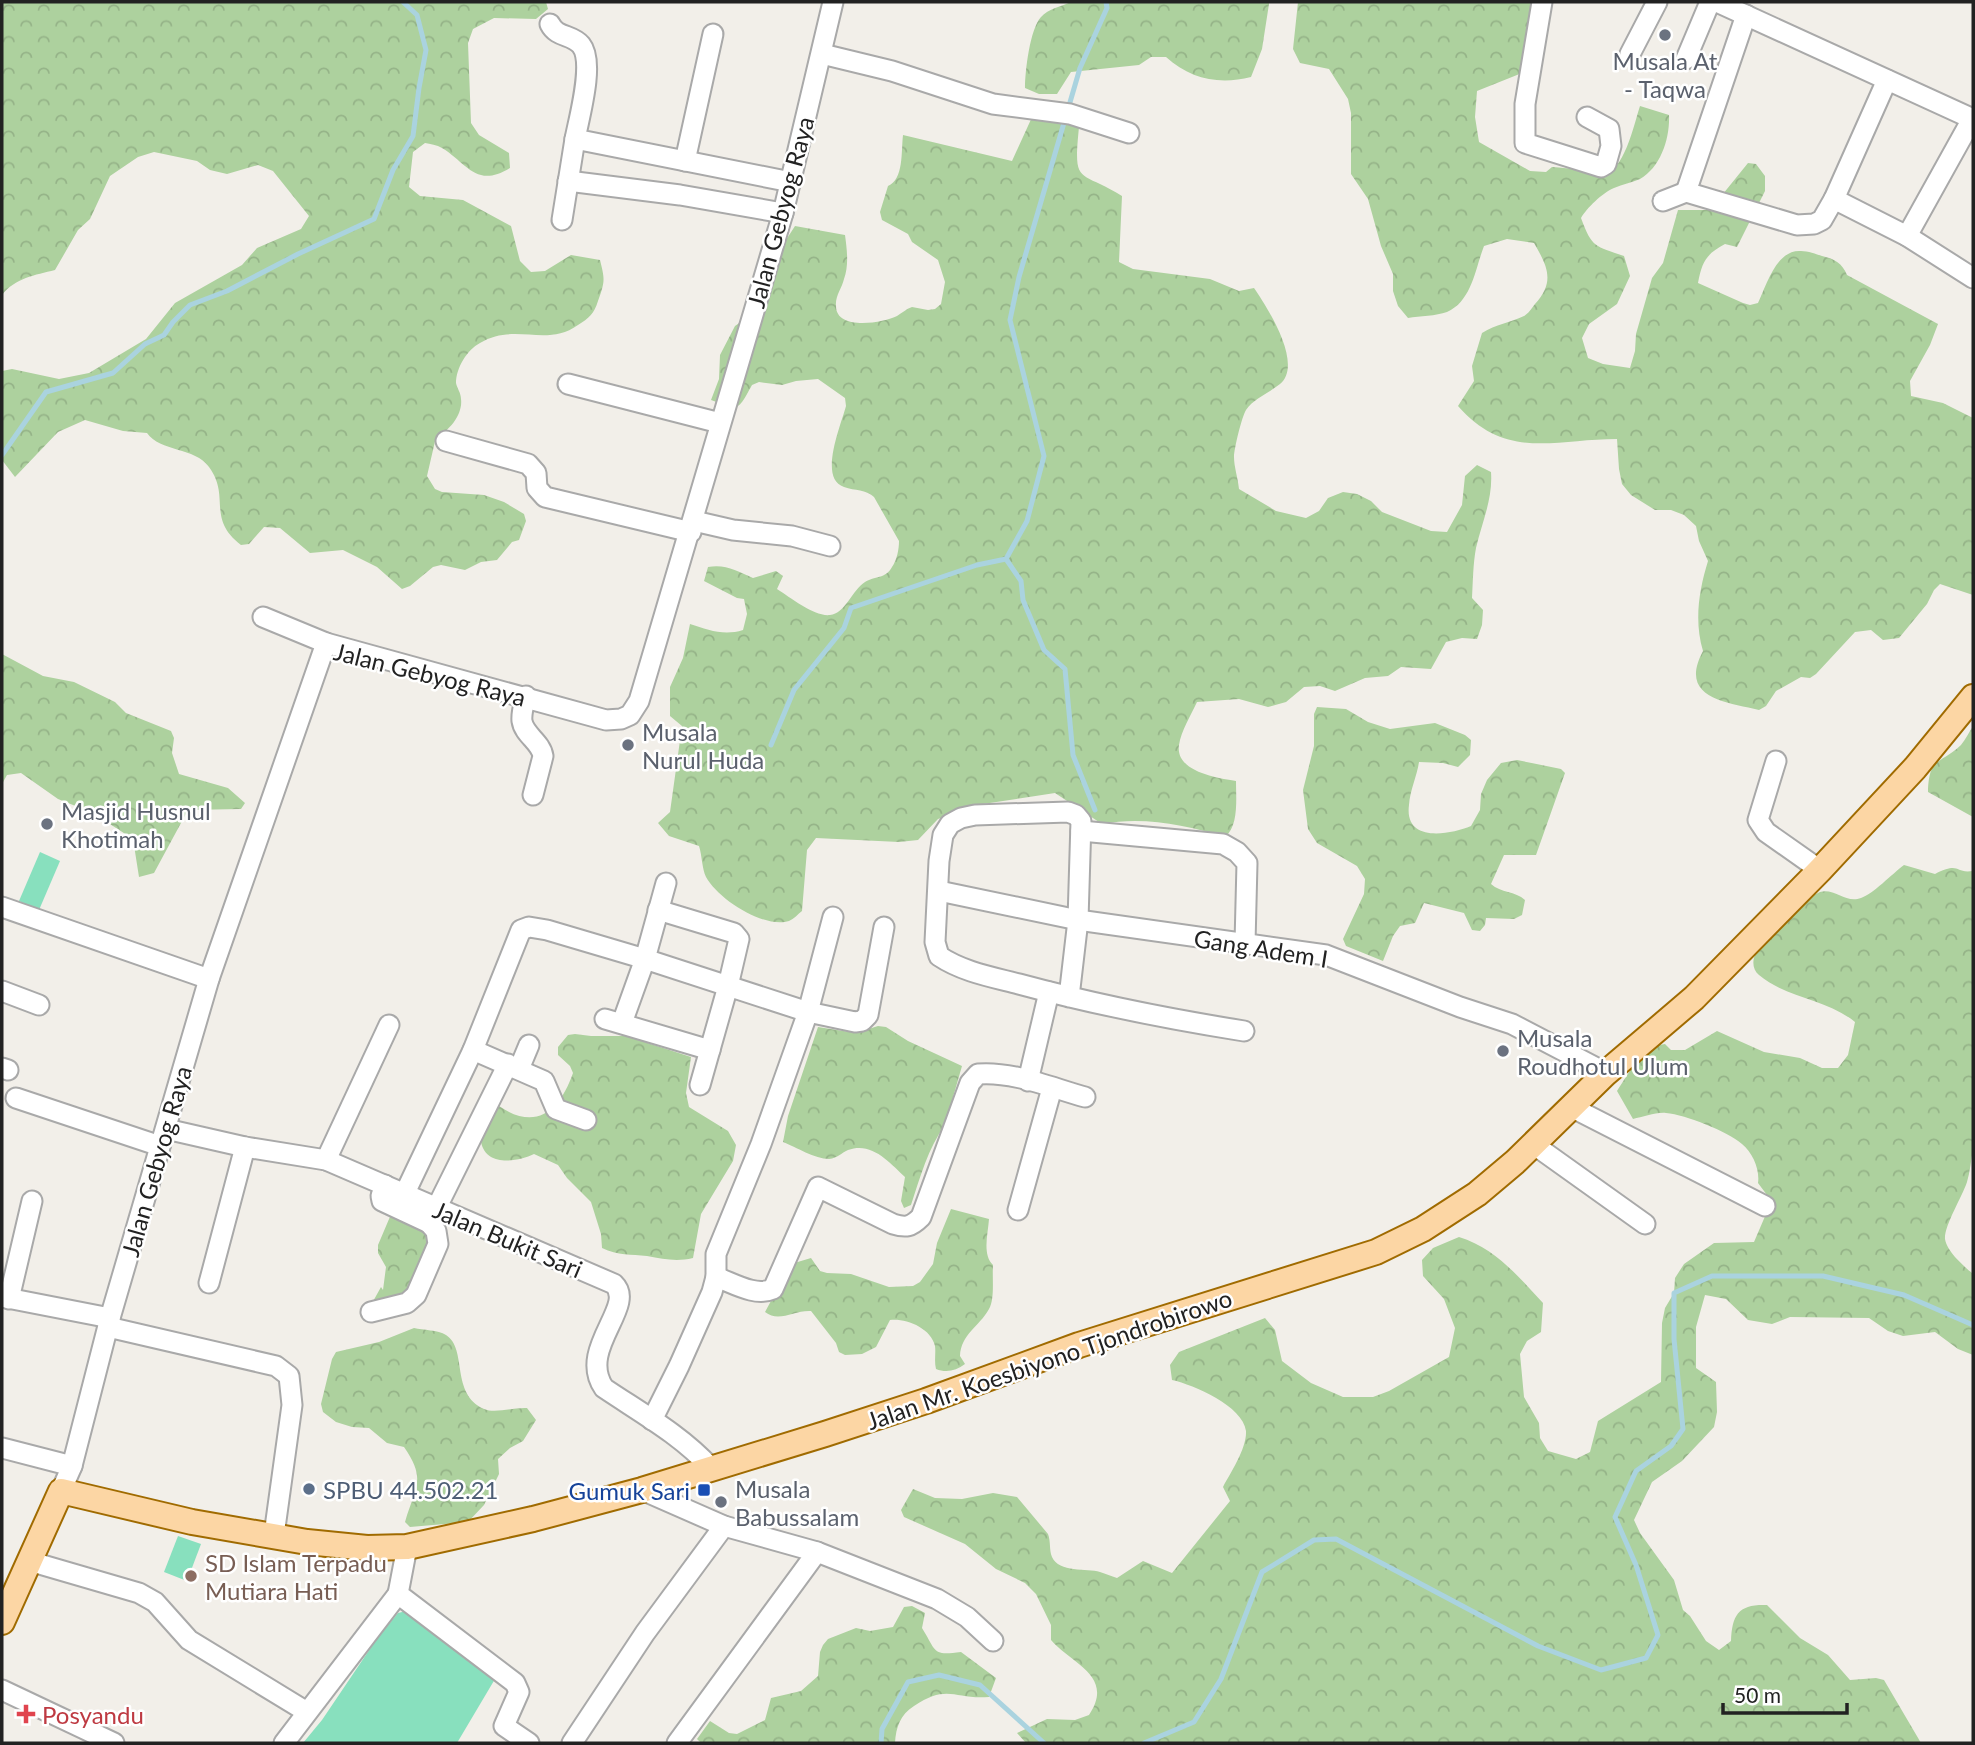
<svg xmlns="http://www.w3.org/2000/svg" width="1975" height="1745" viewBox="0 0 1975 1745" font-family="Lato,sans-serif">
<style>
.forest{fill:url(#forest-crowns)}
.pitch{fill:#88e0be}
.lines{fill:none;stroke-linecap:round;stroke-linejoin:round}
.stream{stroke:#aad3df;stroke-width:5}
.minor-casing{stroke:#a9a9a9;stroke-width:23}
.major-casing{stroke:#a06b00;stroke-width:28}
.minor{stroke:#fff;stroke-width:19}
.major{stroke:#fcd6a4;stroke-width:24}
.worship-dot{fill:#6b7280;stroke:#fff;stroke-width:2.5}
.service-dot{fill:#5c6f8a;stroke:#fff;stroke-width:2.5}
.transit-dot{fill:#1a4fb4;stroke:#fff;stroke-width:2.5}
.education-dot{fill:#8d6e63;stroke:#fff;stroke-width:2.5}
.health-dot{fill:#e0444e;stroke:#fff;stroke-width:2.5}
.labels{text-anchor:middle;dominant-baseline:central;stroke-width:5;stroke-linejoin:round;paint-order:stroke}
.worship-label{font-size:24px;fill:#5b616d;stroke:#fff;text-anchor:start}
.street-label{font-size:24px;fill:#222;stroke:#fff}
.service-label{font-size:24px;fill:#4e5e75;stroke:#fff;text-anchor:start}
.transit-label{font-size:24px;fill:#164399;stroke:#fff;text-anchor:end}
.education-label{font-size:24px;fill:#785e54;stroke:#fff;text-anchor:start}
.health-label{font-size:24px;fill:#be3a42;stroke:#fff;text-anchor:start}
</style>
<defs>
<pattern id="forest-crowns" width="20" height="18" patternUnits="userSpaceOnUse" patternTransform="scale(1.75)"><rect width="20" height="18" fill="#add19e"/><path d="M2 6a3 3 0 1 1 6 0M12 15a3 3 0 1 1 6 0" fill="none" stroke="#95b388"/></pattern>
</defs>
<rect width="100%" height="100%" fill="#f2efe9"/>
<g class="forest">
<path d="M2 2H546L548 9 536 19 494 18 473 29 468 43 471 123 479 135 509 153 510 168C476 189 467 163 442 148 437 145 430 144 425 143L413 152 409 187 420 196 463 200 511 226 520 261 531 272 545 271 571 255 600 260C605 280 605 281 598 301 594 314 589 318 578 325 546 348 515 322 480 343 467 350 456 368 456 383 457 388 461 393 461 399 463 414 450 431 436 437L427 476 435 489 442 492 484 495 504 502 524 514 526 521 519 540 512 542 497 560 481 562 465 570 441 565 433 567 410 586 402 589 377 567 343 550 310 553 280 528 264 527 249 544 241 545C206 518 231 497 209 467 195 447 160 452 147 433L123 431 85 420 58 432 15 477 2 460V371L12 369 59 379 89 373 146 339 175 303 242 265 257 248 301 229 309 216 273 171 258 165 227 174 210 170 197 161 154 152 138 157 110 176 90 219 78 230 55 270C35 275 15 278 2 295Z"/>
<path d="M1071 2H1269V4L1262 49 1251 77C1219 85 1190 79 1166 57H1151L1139 65 1071 72 1057 94H1039L1025 88C1025 71 1030 29 1041 17 1048 9 1062 6 1071 2Z"/>
<path d="M1298 2H1533L1522 73 1477 91 1475 117 1479 142 1530 171 1546 172 1552 167C1561 168 1571 168 1580 170 1588 171 1593 175 1601 175 1624 174 1634 124 1640 106L1669 115C1670 138 1661 167 1640 179 1631 183 1623 184 1614 188 1602 193 1587 208 1581 218 1592 248 1595 246 1624 256L1630 276 1617 304 1589 324 1582 338 1588 358 1603 364 1630 368 1635 351 1636 334 1652 278 1663 263 1678 210H1710L1748 163 1756 164 1765 176V191L1737 247 1725 244C1706 254 1702 262 1698 283L1743 303 1750 305 1758 303C1766 287 1776 249 1801 251 1808 251 1816 254 1822 256 1835 259 1842 263 1847 275L1938 324 1930 345 1910 381 1911 396 1943 403 1973 418V595L1940 584 1934 590 1927 604 1899 638 1883 640 1871 630 1855 632 1816 674 1810 678 1801 677 1776 691 1766 706 1759 710C1725 702 1678 698 1703 651 1694 621 1699 590 1708 561L1699 541 1696 526 1684 515 1671 510H1655L1631 495 1622 484 1619 469 1617 439C1555 439 1506 461 1458 406L1474 381 1472 366 1482 333C1496 324 1510 323 1524 316 1528 314 1532 308 1535 304 1555 282 1548 267 1534 243L1507 239 1484 246C1475 269 1472 301 1447 312 1436 316 1420 316 1408 318L1398 306 1393 291V274L1381 246 1368 199 1351 174V113L1348 99 1329 69 1300 63 1293 49Z"/>
<path d="M1033 115H1051L1079 127C1073 187 1079 169 1122 196L1119 262 1133 269 1210 279 1239 291 1254 288C1267 307 1304 364 1280 384 1269 393 1254 398 1246 410 1242 416 1234 449 1234 457 1234 467 1238 478 1239 489L1276 511 1306 518 1319 511 1328 498 1343 492 1357 494 1371 501 1382 512 1431 531 1447 532 1462 505 1465 476 1477 465 1491 472C1493 499 1482 522 1476 548 1473 564 1473 581 1472 598L1483 610 1482 625 1477 639 1462 638 1446 642 1431 669 1401 667 1388 676 1365 678 1335 691 1320 686 1304 687 1286 702 1268 707 1239 699 1197 702C1191 715 1181 731 1179 745 1175 772 1218 778 1236 781 1236 798 1239 826 1225 837 1186 825 1143 816 1102 824L1055 793 983 804 938 819 918 840 899 842 816 838 807 850 802 911C798 914 794 919 789 921 764 929 718 899 706 877 702 869 702 855 699 846L669 836 658 823 670 812 682 726 670 716V687L683 658 690 624C708 630 724 636 743 630L747 614 744 599 737 598 704 581 708 567C726 564 737 571 753 578L776 571 783 576 777 589C791 598 815 617 830 615 845 614 852 590 865 582 874 576 886 579 892 567 897 560 899 549 899 541L874 497C866 489 855 491 844 487 818 479 841 425 846 406L845 398 818 379 796 381 782 385 759 382 752 385C737 412 740 410 711 400L719 379 720 355 735 326 765 305 786 240 795 226 845 235C847 250 849 265 844 279 842 288 835 296 836 306 836 331 883 323 897 316 902 313 906 309 912 307L928 310 935 309 941 304 945 282 938 260 912 242 908 234 882 220 880 212 888 186C904 179 901 152 903 135L1012 161Z"/>
<polygon points="2,654 43,676 74,682 115,702 126,713 171,731 174,738 172,753 179,774 228,788 245,803 241,809 188,810 154,873 139,877 133,839 93,813 58,799 21,773 7,775 2,784"/>
<path d="M1317 707 1346 709 1368 722 1390 729 1435 723 1465 735 1471 740 1470 755 1458 767 1443 763 1419 762C1417 776 1410 790 1409 805 1404 843 1449 835 1471 826L1480 810 1481 794 1487 780 1501 763 1517 760 1561 769 1565 773 1536 855H1504L1491 884C1501 893 1515 891 1525 900L1522 915 1514 919 1486 918 1485 925 1480 931 1472 930 1464 913 1424 903 1415 923 1400 926 1393 936 1383 961 1346 946 1343 939 1364 894 1365 879 1357 866 1317 843 1308 829 1303 790 1314 746V714Z"/>
<path d="M1973 726V817L1928 792C1929 756 1940 765 1961 745 1966 739 1969 732 1973 726Z"/>
<path d="M1904 865 1935 874C1961 861 1954 874 1973 871V1149C1971 1160 1970 1172 1967 1182 1962 1197 1944 1226 1945 1239 1947 1252 1964 1266 1973 1274V1355L1958 1349 1935 1332 1903 1336 1888 1331 1869 1318 1790 1317 1772 1324 1748 1320 1726 1299 1705 1295 1696 1327V1368L1716 1382 1717 1412 1714 1427 1682 1461 1652 1482 1634 1520 1640 1533 1674 1580 1683 1610 1690 1616 1706 1641 1719 1650 1731 1641C1732 1614 1739 1604 1767 1605L1800 1638 1828 1655 1850 1680 1876 1678 1884 1680 1921 1743H1026L1017 1733 1047 1719 1075 1720 1089 1715C1115 1676 1072 1664 1051 1640V1625L1036 1594 1025 1583 996 1569 965 1544 904 1517 901 1510 913 1489 935 1498 962 1499 993 1493 1017 1497 1048 1534C1051 1542 1049 1550 1052 1557 1059 1573 1087 1568 1100 1572 1106 1574 1111 1576 1117 1578L1143 1561 1172 1573 1230 1501 1223 1487C1231 1472 1247 1448 1246 1431 1243 1406 1194 1385 1172 1380L1170 1365 1179 1352 1265 1318 1275 1330 1282 1361 1311 1383 1343 1397H1373L1389 1391 1449 1357 1455 1328 1444 1299 1423 1276 1422 1260 1433 1248 1459 1237C1495 1248 1518 1276 1543 1303L1541 1332 1527 1341 1520 1354 1524 1397 1539 1423 1540 1438 1548 1451 1576 1459 1590 1452 1598 1421 1661 1382 1662 1323 1665 1308 1674 1293 1675 1278 1684 1264 1714 1243 1754 1242 1769 1207 1767 1195 1758 1183C1760 1170 1753 1153 1742 1144 1727 1131 1686 1115 1666 1113 1656 1112 1643 1117 1633 1119L1617 1091C1629 1073 1642 1047 1665 1044L1671 1050H1685L1717 1031 1764 1052 1800 1058 1822 1068H1838L1848 1055 1855 1022C1827 999 1786 998 1759 975 1753 970 1752 962 1755 955 1757 950 1761 947 1765 943 1780 930 1791 913 1806 900 1809 897 1816 894 1820 892 1835 888 1846 904 1861 898 1873 894 1892 874 1904 865Z"/>
<path d="M878 1026 886 1027 908 1041 962 1066 945 1125C928 1148 920 1178 911 1205L904 1208 901 1201 905 1177C890 1163 872 1141 848 1150 841 1153 838 1158 829 1159 815 1159 796 1147 783 1142L788 1116 818 1027 856 1033Z"/>
<path d="M575 1034 591 1036H626L691 1057 686 1093 689 1107 728 1131 736 1145 733 1161 701 1214 693 1258C676 1262 664 1259 647 1256 631 1254 618 1256 602 1248L601 1234 591 1202 567 1178 558 1165 534 1154C517 1162 486 1167 481 1142 480 1135 483 1126 484 1119L499 1106C537 1132 560 1110 573 1073L570 1066 558 1055V1047L568 1035Z"/>
<path d="M951 1209 989 1219C988 1234 982 1254 993 1265 992 1278 995 1298 989 1309 979 1327 961 1334 960 1356L965 1364C956 1371 946 1373 936 1369 934 1361 936 1353 935 1346 931 1328 906 1318 890 1320L876 1347 862 1354 845 1355 839 1352 836 1343 811 1311C794 1310 779 1323 765 1312L791 1264 811 1258 820 1271 827 1273 851 1274 889 1287 913 1286 920 1282 933 1264 937 1243Z"/>
<path d="M392 1212C401 1217 414 1220 421 1227 438 1242 442 1283 421 1296L371 1305 381 1287 383 1290 386 1267 378 1253V1245Z"/>
<path d="M414 1328C423 1330 438 1330 446 1335 468 1349 450 1394 484 1409 495 1414 515 1407 527 1408L536 1420 523 1441 510 1448 498 1459 499 1474 484 1505 468 1522 410 1527 405 1522C415 1487 427 1480 404 1447L387 1443 369 1428 352 1427 336 1422 323 1412 321 1404 332 1359 336 1352 379 1342Z"/>
<path d="M912 1606 925 1613 922 1628C937 1652 932 1656 961 1652L996 1678 989 1697C955 1700 948 1683 914 1706 900 1715 896 1727 895 1743H701L697 1739 710 1721 729 1733 737 1734 765 1720 771 1698 801 1691 818 1676 820 1652 823 1645 828 1639 856 1628 870 1631 893 1627 904 1607Z"/>
</g>
<g class="pitch">
<polygon points="40,852 60,861 39,910 19,901"/>
<polygon points="178,1536 201,1544 187,1581 164,1572"/>
<polygon points="406,1611 495,1679 457,1743 303,1743 322,1720 376,1640 398,1613"/>
</g>
<g class="lines">
<g class="stream">
<polyline points="2,455 46,392 113,373 145,344 164,335 173,322 190,305 227,291 298,254 374,219 393,170 413,136 419,88 426,50 417,15 403,2"/>
<polyline points="1006,559 1021,581 1023,600 1044,650 1065,669 1073,755 1095,810"/>
<polyline points="771,745 794,690 844,628 851,608 977,565 1006,559 1027,521 1044,456 1010,320 1019,277 1080,68 1107,8 1106,2"/>
<polyline points="881,1743 882,1729 908,1682 939,1675 980,1685 1044,1743"/>
<polyline points="1144,1743 1194,1722 1221,1679 1262,1572 1314,1540 1336,1539 1538,1646 1601,1670 1646,1658 1658,1635 1636,1565 1615,1517 1636,1471 1671,1446 1683,1429 1674,1339 1674,1293 1712,1276 1823,1276 1904,1295 1973,1325"/>
</g>
<defs>
<g id="minor">
<polyline points="1542,2 1525,104 1525,143 1601,167 1606,164 1611,146 1609,129 1587,117"/>
<polyline points="1717,2 1973,119"/>
<polyline points="1746,15 1686,192 1797,225 1814,224 1822,220 1834,199 1887,80"/>
<path d="M550 24C557 38 572 34 581 45 595 62 579 118 575 139L791 182"/>
<polyline points="822,54 892,71 993,104 1070,114 1129,133"/>
<polyline points="1630,54 1657,2"/>
<polyline points="1686,59 1710,2"/>
<polyline points="685,161 713,34"/>
<polyline points="568,181 680,195 783,213"/>
<polyline points="1834,199 1907,236 1973,278"/>
<polyline points="1663,201 1686,192"/>
<polyline points="562,220 575,139"/>
<polyline points="1907,236 1972,119"/>
<polyline points="568,384 720,423"/>
<polyline points="446,441 528,464 536,473 537,488 545,497 691,532"/>
<polyline points="694,521 733,530 792,536 830,546"/>
<polyline points="263,617 326,643"/>
<path d="M526 696C524 704 521 713 522 721 524 735 541 742 543 756L533 795"/>
<polyline points="1776,761 1758,820 1766,832 1820,870"/>
<polyline points="1081,831 1223,844 1237,852 1247,863 1245,943"/>
<polyline points="939,891 1078,920 1326,955 1460,1007 1512,1024 1606,1073"/>
<polyline points="2,907 209,979"/>
<polyline points="658,910 734,933 739,939 728,986 700,1085"/>
<polyline points="2,991 39,1005"/>
<path d="M1069 997 1078 920 1081 821 1076 815 1068 812 975 815 961 818 950 824 943 835 939 861 935 942 939 956C963 972 992 977 1019 984 1093 1004 1168 1019 1244 1031"/>
<polyline points="605,1019 710,1050"/>
<polyline points="622,1023 645,959 666,883"/>
<polyline points="473,1050 544,1081 556,1109 586,1120"/>
<polyline points="2,1068 8,1070"/>
<polyline points="519,1069 529,1045"/>
<polyline points="1028,1081 1049,992"/>
<polyline points="16,1098 160,1146"/>
<polyline points="1571,1107 1765,1206"/>
<path d="M166 1129 245 1147 326 1160 614 1284C637 1306 577 1349 604 1388 641 1413 681 1435 711 1468"/>
<polyline points="1533,1144 1645,1224"/>
<polyline points="326,1160 389,1025"/>
<polyline points="385,1185 381,1196 382,1201 429,1223"/>
<polyline points="404,1195 473,1050 521,930 529,927 547,930 645,959 808,1012 855,1022 862,1021 868,1015 884,927"/>
<polyline points="1018,1210 1052,1088"/>
<path d="M716 1277C733 1283 755 1297 773 1289L818 1187 893 1224C906 1228 911 1227 921 1217L970 1083 978 1074C1013 1071 1052 1088 1085 1097"/>
<polyline points="209,1283 245,1147"/>
<polyline points="2,1297 110,1318"/>
<polyline points="9,1299 32,1201"/>
<polyline points="371,1312 407,1303 416,1295 438,1244 436,1231 429,1223 508,1064"/>
<polyline points="108,1327 276,1366 289,1376 292,1405 274,1535"/>
<polyline points="652,1420 679,1366 712,1292 716,1277 716,1254 761,1144 808,1012 833,917"/>
<polyline points="2,1448 72,1466"/>
<polyline points="642,1490 724,1526 817,1552 937,1599 967,1617 993,1641"/>
<polyline points="61,1491 72,1466 110,1318 209,979 326,643 606,720 621,719 630,715 639,701 783,213 833,2"/>
<polyline points="407,1547 398,1594 515,1683 519,1692 504,1726 529,1743"/>
<polyline points="29,1561 139,1593 155,1602 189,1640 307,1712"/>
<polyline points="2,1690 114,1743"/>
<polyline points="284,1743 398,1594"/>
<polyline points="572,1743 645,1633 724,1526"/>
<polyline points="677,1743 817,1552"/>
</g>
<polyline id="major" points="2,1622 61,1491 192,1522 307,1542 367,1548 407,1547 533,1519 642,1490 825,1434 926,1401 1079,1345 1376,1252 1423,1229 1477,1194 1515,1162 1606,1073 1694,998 1820,870 1915,768 1973,697"/>
</defs>
<use href="#minor" class="minor-casing"/>
<use href="#major" class="major-casing"/>
<use href="#minor" class="minor"/>
<use href="#major" class="major"/>
</g>
<g class="worship-dot">
<circle cx="1665" cy="35" r="7"/>
<circle cx="628" cy="745" r="7"/>
<circle cx="47" cy="824" r="7"/>
<circle cx="1503" cy="1051" r="7"/>
<circle cx="721" cy="1502" r="7"/>
</g>
<circle class="service-dot" cx="309" cy="1489" r="7"/>
<rect class="transit-dot" x="697" y="1483" width="14" height="14" rx="3.5"/>
<circle class="education-dot" cx="191" cy="1576" r="7"/>
<path class="health-dot" d="M22.5 1703.5h7v7h7v7h-7v7h-7v-7h-7v-7h7z"/>
<g class="labels">
<g class="worship-label">
<text x="1665" y="60" text-anchor="middle">Musala At<tspan x="1665" dy="28">- Taqwa</tspan></text>
<text x="642" y="731">Musala<tspan x="642" dy="28">Nurul Huda</tspan></text>
<text x="61" y="810">Masjid Husnul<tspan x="61" dy="28">Khotimah</tspan></text>
<text x="1517" y="1037">Musala<tspan x="1517" dy="28">Roudhotul Ulum</tspan></text>
<text x="735" y="1488">Musala<tspan x="735" dy="28">Babussalam</tspan></text>
</g>
<g class="street-label">
<text transform="translate(780 212) rotate(-75)">Jalan Gebyog Raya</text>
<text transform="translate(430 674) rotate(14)">Jalan Gebyog Raya</text>
<text transform="translate(1261 948) rotate(9)">Gang Adem I</text>
<text transform="translate(156 1161) rotate(-74)">Jalan Gebyog Raya</text>
<text transform="translate(508 1239) rotate(23)">Jalan Bukit Sari</text>
<text transform="translate(1049 1359) rotate(-19)">Jalan Mr. Koesbiyono Tjondrobirowo</text>
</g>
<g class="service-label">
<text x="323" y="1489">SPBU 44.502.21</text>
</g>
<g class="transit-label">
<text x="690" y="1490">Gumuk Sari</text>
</g>
<g class="education-label">
<text x="205" y="1562">SD Islam Terpadu<tspan x="205" dy="28">Mutiara Hati</tspan></text>
</g>
<g class="health-label">
<text x="42" y="1714">Posyandu</text>
</g>
</g>
<rect width="1975" height="1745" fill="none" stroke="#222222" stroke-width="7"/>
<path d="M1723 1703v10h124v-10" fill="none" stroke="#222222" stroke-width="3.5"/>
<text x="1734" y="1703" font-size="21" fill="#222222" stroke="#ffffff" stroke-width="5" paint-order="stroke">50 m</text>
</svg>
